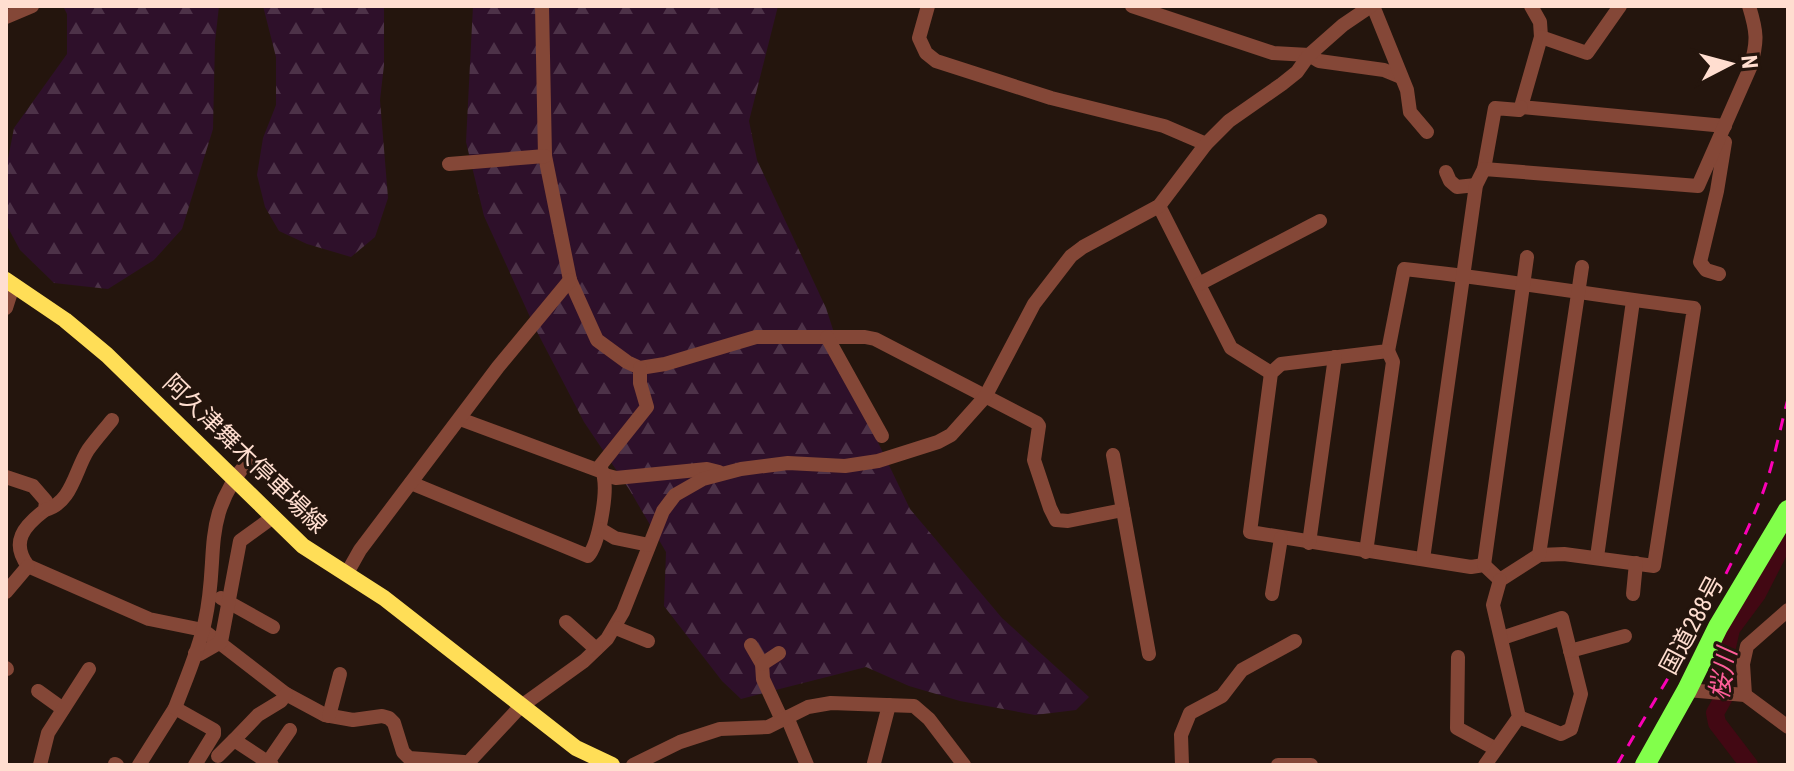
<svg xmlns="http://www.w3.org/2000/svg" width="1794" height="771" viewBox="0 0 1794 771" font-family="'Roboto Condensed','Noto Sans JP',sans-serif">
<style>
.forest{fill:url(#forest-firs)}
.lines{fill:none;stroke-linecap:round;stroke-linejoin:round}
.river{stroke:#420813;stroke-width:18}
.minor{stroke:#844737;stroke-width:14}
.major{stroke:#ffde57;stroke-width:16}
.highway{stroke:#82ff4b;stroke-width:20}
.rail{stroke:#fb00b6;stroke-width:3;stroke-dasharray:12 10;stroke-linecap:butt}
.labels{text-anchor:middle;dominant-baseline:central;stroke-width:6;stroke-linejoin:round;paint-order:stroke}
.street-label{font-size:24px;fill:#ffded0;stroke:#24150d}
.water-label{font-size:26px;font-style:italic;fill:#ff5e99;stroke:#24150d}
</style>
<defs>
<pattern id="forest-firs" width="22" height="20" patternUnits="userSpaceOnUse" patternTransform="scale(2)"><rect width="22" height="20" fill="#2e102a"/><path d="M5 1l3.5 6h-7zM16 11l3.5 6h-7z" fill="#4d3248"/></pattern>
</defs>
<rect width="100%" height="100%" fill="#24150d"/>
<g class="forest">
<polygon points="63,6 219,6 215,42 213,129 182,229 154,260 108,289 54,283 20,250 6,224 6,169 14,128 67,54 67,14"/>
<polygon points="263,6 384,6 384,65 380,100 388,198 375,237 351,257 307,244 279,231 265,207 257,175 263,138 276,105 276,57"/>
<polygon points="473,6 778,6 749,121 757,160 826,308 852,388 910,509 1002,618 1089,697 1076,710 1035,715 960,701 909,686 866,667 741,699 722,681 664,606 666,552 629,489 584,422 535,328 484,216 466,142"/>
</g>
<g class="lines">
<polyline class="river" points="1749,765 1717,723 1715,713 1724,697 1723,665 1731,629 1757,594 1781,547 1788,540"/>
<g class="minor">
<polyline points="542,6 545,156 570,280 597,340 627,362 640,368 665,364 756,337 865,337 875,339 1037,423 1039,426 1034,460 1050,508 1056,520 1068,521 1123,510"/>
<polyline points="928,6 919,38 926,53 936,61 1051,98 1164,126 1206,144"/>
<polyline points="1132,6 1273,53 1309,55 1319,61 1384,70 1401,77"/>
<polyline points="1373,6 1407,90 1410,112 1427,132"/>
<polyline points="1531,6 1540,22 1541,37 1521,107 1725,126"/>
<polyline points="6,17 32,6"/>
<polyline points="1541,37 1587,53 1620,6"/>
<polyline points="449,164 545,156"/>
<polyline points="1484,169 1495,108 1519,110 1521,107"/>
<polyline points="1446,172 1450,181 1457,187 1476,185"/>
<polyline points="1159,206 1231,348 1271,373"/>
<path d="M1404 269C1501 279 1597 296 1694 308L1654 566 1564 554 1539 555 1500 580 1484 565 1471 567 1250 532 1271 373 1281 364 1388 351Z"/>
<polyline points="1719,274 1706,270 1700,262 1717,191 1725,142"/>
<polyline points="1199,284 1320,221"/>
<polyline points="6,308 13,286"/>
<polyline points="827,337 882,436"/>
<polyline points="460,419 600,471"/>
<polyline points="1113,455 1149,654"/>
<polyline points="605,475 616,478 707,469 719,472"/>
<path d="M6 477 33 486 46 501 45 510C24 526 10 542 28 566L149 619 203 630 286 694 325 715 353 720 382 716 389 718 394 723 403 752 409 758 464 762 466 765 520 707 584 661 607 639 623 612 663 511 675 495 703 479 741 469 788 463 845 466 878 461 938 442 951 435 985 397 1034 304 1071 256 1083 247 1159 206 1206 144 1229 121 1282 84 1297 72 1309 55 1343 25 1371 6"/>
<path d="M411 483 588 556C599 544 607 495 604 478 604 473 601 470 600 466L647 407 640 383V368"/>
<path d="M45 510C72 503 75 470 88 450 95 440 104 430 112 420"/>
<polyline points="600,529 615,538 649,545"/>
<polyline points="1309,543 1335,357"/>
<polyline points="1366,552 1393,362 1388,351"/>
<polyline points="1539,555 1582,267"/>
<polyline points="1597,557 1633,301"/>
<path d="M1423 559 1476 185 1484 169 1698 186 1750 68C1758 41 1757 32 1749 6"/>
<polyline points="1484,565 1527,257"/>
<polyline points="347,573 360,550 498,367 570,280"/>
<polyline points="6,592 28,566"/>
<polyline points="1272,594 1281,538"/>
<polyline points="1633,594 1636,563"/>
<polyline points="221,598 273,627"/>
<polyline points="566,622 596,649"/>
<polyline points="616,628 648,641"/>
<polyline points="1502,638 1562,618 1581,694 1571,729 1561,734 1519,717"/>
<polyline points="751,645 762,664 763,679 782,720"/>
<polyline points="1570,651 1625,636"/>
<polyline points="195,653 200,654 221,642 240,541 273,517"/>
<polyline points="1458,657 1457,728 1496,749"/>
<polyline points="762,664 779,653"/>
<polyline points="6,668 7,669"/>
<polyline points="1687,690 1745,695 1788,727"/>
<polyline points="38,691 63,709"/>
<polyline points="1745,695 1743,664 1747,646 1788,610"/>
<polyline points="329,716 340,674"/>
<polyline points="787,717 807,765"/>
<polyline points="234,740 258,715 281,701 286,694"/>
<polyline points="218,756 234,740 272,765"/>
<polyline points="268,762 290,730"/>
<polyline points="874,763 889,705"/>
<polyline points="115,764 117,765"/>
<polyline points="40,765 48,733 89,669"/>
<polyline points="139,765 175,708"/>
<path d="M195 765 214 734V730L175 708C186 679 199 650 205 621 220 554 199 518 250 459"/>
<polyline points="633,765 680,742 720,729 768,727 808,707 831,703 914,706 929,719 964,765"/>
<polyline points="1182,765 1181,735 1190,713 1222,696 1242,670 1295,641"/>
<polyline points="1278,765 1311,765"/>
<polyline points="1485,765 1519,717 1493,605 1500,580"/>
</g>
<polyline class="major" points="6,280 65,320 107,355 303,546 384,598 576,748 612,765"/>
<polyline class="highway" points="1645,765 1687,690 1718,627 1788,510"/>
<path class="rail" d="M1617 765C1667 678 1722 593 1760 500 1773 468 1779 432 1788 399"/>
</g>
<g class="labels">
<g class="street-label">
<text transform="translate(245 454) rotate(44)">阿久津舞木停車場線</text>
<text transform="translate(1692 625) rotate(-62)">国道288号</text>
</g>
<g class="water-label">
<text transform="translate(1723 674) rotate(-80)">桜川</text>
</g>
</g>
<rect width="1794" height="771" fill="none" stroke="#ffded0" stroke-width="16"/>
<g transform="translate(1730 64) rotate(84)" stroke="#24150d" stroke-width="6" paint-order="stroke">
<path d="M0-6L14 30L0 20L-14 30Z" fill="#ffded0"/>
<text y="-12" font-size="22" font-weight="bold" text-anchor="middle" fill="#ffded0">N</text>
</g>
</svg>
